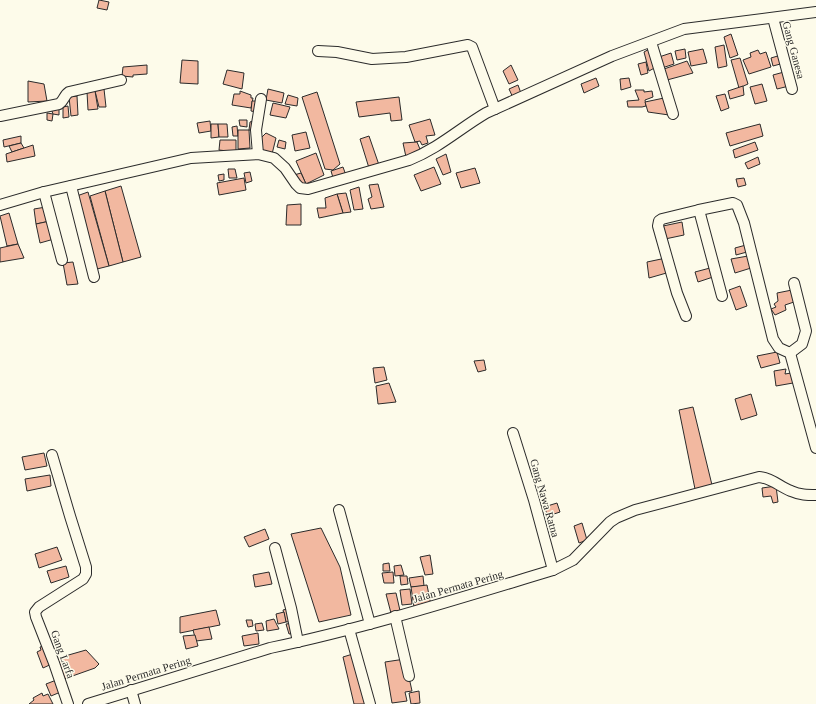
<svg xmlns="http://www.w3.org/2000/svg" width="816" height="704" viewBox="0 0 816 704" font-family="'Times New Roman',serif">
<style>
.building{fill:#f2b8a0;stroke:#2b2b2b}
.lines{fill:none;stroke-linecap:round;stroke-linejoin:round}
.minor-casing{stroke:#2b2b2b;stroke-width:12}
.minor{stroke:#fdfbea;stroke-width:10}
.labels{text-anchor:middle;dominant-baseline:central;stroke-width:3;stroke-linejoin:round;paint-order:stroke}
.street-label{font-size:11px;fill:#2b2b2b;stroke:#fdfbea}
</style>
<rect width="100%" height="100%" fill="#fdfbea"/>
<g class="building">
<polygon points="99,0 109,2 107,10 97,8"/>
<polygon points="731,34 738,55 730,58 724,37"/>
<polygon points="724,45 727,66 718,68 715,47"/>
<polygon points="651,48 658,66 649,71 644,52"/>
<polygon points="685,49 686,58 677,60 675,51"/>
<polygon points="703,49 707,63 691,66 688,52"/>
<polygon points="758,50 760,54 766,52 771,67 749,74 743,60 751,57 750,53"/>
<polygon points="671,53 674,64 662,68 659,57"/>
<polygon points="781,55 784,63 773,66 771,58"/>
<polygon points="740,58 748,84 739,88 731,60"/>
<polygon points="182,60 198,61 198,84 180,83"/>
<polygon points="687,61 693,73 667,80 664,69"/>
<polygon points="646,62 648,73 641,75 638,64"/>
<polygon points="147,65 147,74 133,75 133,77 122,76 123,67"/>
<polygon points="511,65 518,80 509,84 503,71"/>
<polygon points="227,70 244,73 242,89 223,84"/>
<polygon points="784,72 789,86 777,89 773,75"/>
<polygon points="596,78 599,86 584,93 581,84"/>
<polygon points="629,78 631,87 621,90 620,79"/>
<polygon points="28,81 44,84 47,101 28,102"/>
<polygon points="762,84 767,101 755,104 750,87"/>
<polygon points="518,85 522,96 514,100 509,89"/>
<polygon points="743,86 744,95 730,99 728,91"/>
<polygon points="104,89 106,107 99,107 95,91"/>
<polygon points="268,89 284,93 282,103 266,100"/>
<polygon points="635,90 644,90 644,92 652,91 653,97 645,100 646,106 642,107 628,107 627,101 639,100"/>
<polygon points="95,91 98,109 88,110 87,92"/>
<polygon points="240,91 251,95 251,98 253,98 251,108 232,105 234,94 240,94"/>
<polygon points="317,92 340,164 333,170 325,169 302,97"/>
<polygon points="725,94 729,108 721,111 716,96"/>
<polygon points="288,95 298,98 297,106 285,104"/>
<polygon points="77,96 78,115 71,116 69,97"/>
<polygon points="399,97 402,120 391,121 390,113 359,117 356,102"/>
<polygon points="664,98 669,115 648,112 645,102"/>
<polygon points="252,101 257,101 256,112 251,111"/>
<polygon points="273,103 290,107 286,118 270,115"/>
<polygon points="59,104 59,115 53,114 50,106"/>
<polygon points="68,106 69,117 63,118 63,107"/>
<polygon points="47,113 53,114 52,121 47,120"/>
<polygon points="430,119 435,135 426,136 428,143 422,145 420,141 415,142 409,125"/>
<polygon points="239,120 247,120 247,127 240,126"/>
<polygon points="255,120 255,131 249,130 250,122"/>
<polygon points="210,121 211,131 199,133 197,123"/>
<polygon points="211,124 218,124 219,137 211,138"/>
<polygon points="218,124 227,124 228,137 219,137"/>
<polygon points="760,124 763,136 730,146 726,133"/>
<polygon points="237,126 238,136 233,136 232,127"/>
<polygon points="238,130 249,130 250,148 238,149"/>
<polygon points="306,132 310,148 295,151 292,135"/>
<polygon points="266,133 276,138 272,154 259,150 260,139"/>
<polygon points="21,136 21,143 4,147 3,140"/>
<polygon points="369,136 379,165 369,168 360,139"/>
<polygon points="220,140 236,140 236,152 219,150"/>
<polygon points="279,140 286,142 285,149 277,147"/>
<polygon points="417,142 422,154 406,157 403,143"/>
<polygon points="755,142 758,150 735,158 733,150"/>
<polygon points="21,143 24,148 12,152 9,146"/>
<polygon points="33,145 35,156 7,162 6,154"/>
<polygon points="316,153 324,175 306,184 296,161"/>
<polygon points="446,154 451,172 443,175 436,159"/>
<polygon points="758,157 760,164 748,169 745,163"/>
<polygon points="343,167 347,178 334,181 331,171"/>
<polygon points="434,167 441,184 421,191 414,175"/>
<polygon points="475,168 480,183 461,188 456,173"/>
<polygon points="228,169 235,169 237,178 229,178"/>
<polygon points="250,172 252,181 246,183 244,173"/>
<polygon points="301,173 306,184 300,186 294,175"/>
<polygon points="224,174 224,180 219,181 218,175"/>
<polygon points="244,178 246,190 219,195 217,183"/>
<polygon points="744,178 746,185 738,187 736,179"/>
<polygon points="378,184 384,207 371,209 368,199 372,197 369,185"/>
<polygon points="121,186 141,257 123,262 105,191"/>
<polygon points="359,187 363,209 354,210 350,190"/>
<polygon points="105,191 123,262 109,266 90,196"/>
<polygon points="88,192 109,266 93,270 74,197"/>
<polygon points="346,193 351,212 343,213 337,194"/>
<polygon points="337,194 343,213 319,218 317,208 326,208 325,198"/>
<polygon points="301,204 301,225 286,225 287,205"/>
<polygon points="46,207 50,221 36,224 34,209"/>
<polygon points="9,213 18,244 7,246 0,216"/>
<polygon points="50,221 54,239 40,243 36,224"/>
<polygon points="682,222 684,235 665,239 663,226"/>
<polygon points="18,244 24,258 0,262 0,248"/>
<polygon points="746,245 747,252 736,255 735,248"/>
<polygon points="748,256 751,268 735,273 731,259"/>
<polygon points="666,258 670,272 649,278 647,262"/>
<polygon points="73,262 78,284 67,285 63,263"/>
<polygon points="710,268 713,277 698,282 695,272"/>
<polygon points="740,286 747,306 736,310 729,290"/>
<polygon points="792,290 794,302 785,305 786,310 775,315 771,309 776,307 774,304 778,301 777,293"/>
<polygon points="777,352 780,363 761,368 757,356"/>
<polygon points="484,360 486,370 478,372 474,361"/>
<polygon points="384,367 387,380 375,383 373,368"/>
<polygon points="786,369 785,374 791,373 793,383 776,386 774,371"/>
<polygon points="389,383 396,402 378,404 376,386"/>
<polygon points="751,394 757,415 741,420 735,399"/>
<polygon points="693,407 712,485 695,489 679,410"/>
<polygon points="44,453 47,466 25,470 22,457"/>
<polygon points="50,475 51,486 27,491 25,479"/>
<polygon points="776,486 778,502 773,503 771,496 763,497 762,488"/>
<polygon points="557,503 560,512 548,516 544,507"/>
<polygon points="582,523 587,540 579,543 574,526"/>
<polygon points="321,528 340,567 351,615 319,622 291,534"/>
<polygon points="265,529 269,539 249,547 244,537"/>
<polygon points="57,547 62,560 39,568 35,554"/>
<polygon points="430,555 433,574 425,575 420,557"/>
<polygon points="389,563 390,571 383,571 383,564"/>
<polygon points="401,565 404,575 395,576 394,566"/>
<polygon points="66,566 69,577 51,583 47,571"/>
<polygon points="269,572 272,584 255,587 253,575"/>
<polygon points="393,572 394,583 384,583 382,573"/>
<polygon points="400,576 407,576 408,584 401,585"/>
<polygon points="423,576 424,586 411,587 409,578"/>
<polygon points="427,585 431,605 414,607 411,587"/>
<polygon points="410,589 412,604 402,605 400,590"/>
<polygon points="396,593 401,615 392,617 386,594"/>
<polygon points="291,608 294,621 286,622 283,610"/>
<polygon points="216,610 220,625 180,633 180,617"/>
<polygon points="284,612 286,622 278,624 276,614"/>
<polygon points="274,619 279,629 267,631 266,621"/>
<polygon points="246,620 252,620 253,626 248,627"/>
<polygon points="262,623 264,630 256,631 255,624"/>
<polygon points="294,623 296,633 289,634 286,624"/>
<polygon points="209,627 212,639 196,641 193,630"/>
<polygon points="258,633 259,644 244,646 242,636"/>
<polygon points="195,635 198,646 186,649 183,636"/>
<polygon points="47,645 54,663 43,668 37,652 41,650 40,647"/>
<polygon points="86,650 99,664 95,668 64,679 58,658"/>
<polygon points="356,653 370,704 354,704 343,657"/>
<polygon points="405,659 412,691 405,692 407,701 392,703 385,662"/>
<polygon points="59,679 63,691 51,696 46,684"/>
<polygon points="419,691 420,703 411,704 409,693"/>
<polygon points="42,693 43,696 48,694 53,704 29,704 34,700 33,698"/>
</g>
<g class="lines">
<defs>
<g id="minor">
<polyline points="773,18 792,89"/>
<polyline points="651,42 673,114"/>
<polyline points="318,51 337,52 372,59 406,57 468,45 472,47 495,109"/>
<path d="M0 116 59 104C64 101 64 95 69 92L121 80"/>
<polyline points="258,154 256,130 261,99"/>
<polyline points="71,186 94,277"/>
<polyline points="44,192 62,260"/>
<path d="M0 205 44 192 191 158 258 154 274 158 285 168 296 184 300 188 308 189 409 160C439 148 459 129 486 113L612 56 684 29 816 12"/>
<polyline points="722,296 699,210 733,203 737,205 744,223 773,339 779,348 790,353 816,448"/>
<polyline points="686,316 677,293 658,226 659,221 662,219 699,210"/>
<polyline points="790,353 802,344 806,331 794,283"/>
<polyline points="513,433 534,500 553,570"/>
<polyline points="52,455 70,516 86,567 86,574 83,579 39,607 35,612 36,617 54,663 68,704"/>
<polyline points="339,510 370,624"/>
<polyline points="275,548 291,608 298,642"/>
<polyline points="395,616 409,676"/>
<polyline points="349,629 370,704"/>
<polyline points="131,690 135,704"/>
<path d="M88 704 270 648C366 628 460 598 553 570L573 560 610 522 616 518 635 510 759 477C772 478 780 487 791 491 800 495 807 495 816 495"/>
</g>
</defs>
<use href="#minor" class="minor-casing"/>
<use href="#minor" class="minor"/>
</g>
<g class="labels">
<g class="street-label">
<text transform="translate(794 50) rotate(75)">Gang Ganesa</text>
<text transform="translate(545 498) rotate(74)">Gang Nawa Ratna</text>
<text transform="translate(458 586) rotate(-16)">Jalan Permata Pering</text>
<text transform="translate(63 654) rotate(70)">Gang Larfa</text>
<text transform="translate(146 673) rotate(-17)">Jalan Permata Pering</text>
</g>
</g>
</svg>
